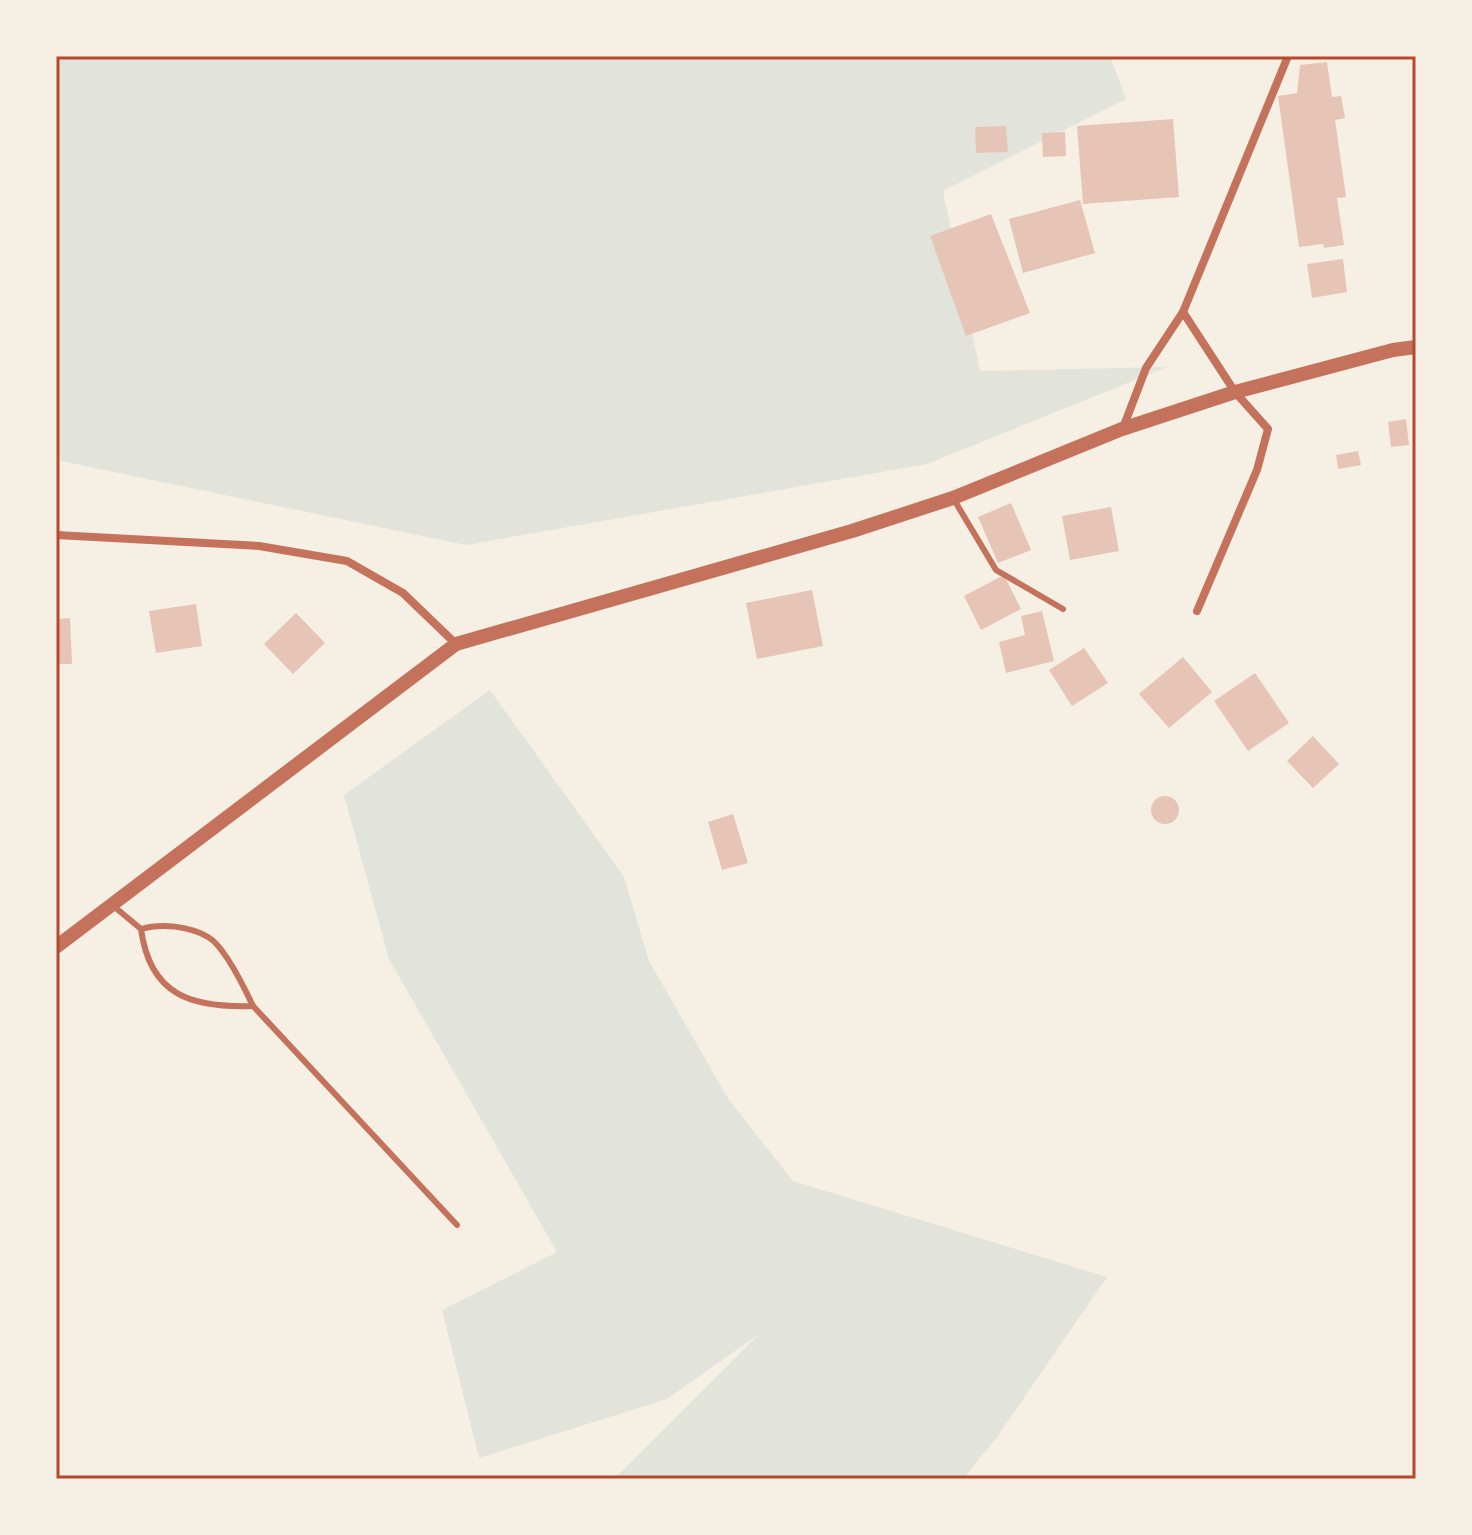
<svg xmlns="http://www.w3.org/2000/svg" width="1472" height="1535" viewBox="0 0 1472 1535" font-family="'Source Sans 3',sans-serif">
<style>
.green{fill:#e2e4dc}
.building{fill:#e6c5b7}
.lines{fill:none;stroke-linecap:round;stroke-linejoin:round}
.service{stroke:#c5725c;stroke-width:6}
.minor{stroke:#c5725c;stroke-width:8}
.tertiary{stroke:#c5725c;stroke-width:14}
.neatline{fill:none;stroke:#b5482f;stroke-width:3}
</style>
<rect width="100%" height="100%" fill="#f6efe4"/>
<g class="green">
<polygon points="56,56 1110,56 1126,99 943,191 980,371 1167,367 927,464 466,545 56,460"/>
<polygon points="490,690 624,877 649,961 729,1100 793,1181 1107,1277 997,1437 963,1479 614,1479 759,1334 667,1399 479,1458 442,1310 557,1252 389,959 344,795"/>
</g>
<g class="building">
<polygon points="1327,62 1332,97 1341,96 1345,118 1335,120 1346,197 1337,198 1344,245 1324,248 1323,244 1299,247 1278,96 1297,93 1300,65"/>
<polygon points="1173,119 1179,197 1083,204 1077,126"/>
<polygon points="1006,126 1008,152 976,153 975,127"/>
<polygon points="1065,132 1066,156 1043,157 1042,133"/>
<polygon points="1080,200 1095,253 1023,273 1009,219"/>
<polygon points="991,214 1030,313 966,336 930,236"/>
<polygon points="1343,259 1347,292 1312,298 1307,264"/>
<polygon points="1406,419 1409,445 1391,447 1388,422"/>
<polygon points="1358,451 1361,465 1338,469 1336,455"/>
<polygon points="1011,503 1031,550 998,563 978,517"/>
<polygon points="1111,507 1119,551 1070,560 1062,516"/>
<polygon points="1004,575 1021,609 981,630 964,596"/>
<polygon points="812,590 823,646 757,659 746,603"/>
<polygon points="196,604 202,646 156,653 149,611"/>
<polygon points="1042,611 1054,661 1006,673 999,642 1025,635 1021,616"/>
<polygon points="296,613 325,643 293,674 264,644"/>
<polygon points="70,618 72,664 56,664 56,619"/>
<polygon points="1084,648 1108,683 1072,706 1049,670"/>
<polygon points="1183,657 1212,692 1169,728 1139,694"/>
<polygon points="1255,673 1289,723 1248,751 1214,701"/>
<polygon points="1313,736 1339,764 1313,788 1287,761"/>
<circle cx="1165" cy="810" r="14"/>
<polygon points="733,814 748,863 722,870 708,822"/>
</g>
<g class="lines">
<g class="service">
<polyline points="953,498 996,570 1063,609"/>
<path d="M111 904 141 929C161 923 189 926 208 937 224 946 245 989 253 1006L457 1225"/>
<path d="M141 929C150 996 192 1008 253 1006"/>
</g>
<g class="minor">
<polyline points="1183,312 1235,392 1268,429 1257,470 1197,611"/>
<polyline points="1123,428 1146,368 1183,312 1288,56"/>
<polyline points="56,535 259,546 347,561 403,593 456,644"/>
</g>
<polyline class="tertiary" points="56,947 456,644 852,531 953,498 1122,429 1235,392 1393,350 1416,347"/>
</g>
<rect width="1472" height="1535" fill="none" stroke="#f6efe4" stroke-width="116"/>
<rect x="58" y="58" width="1356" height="1419" class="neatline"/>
</svg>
